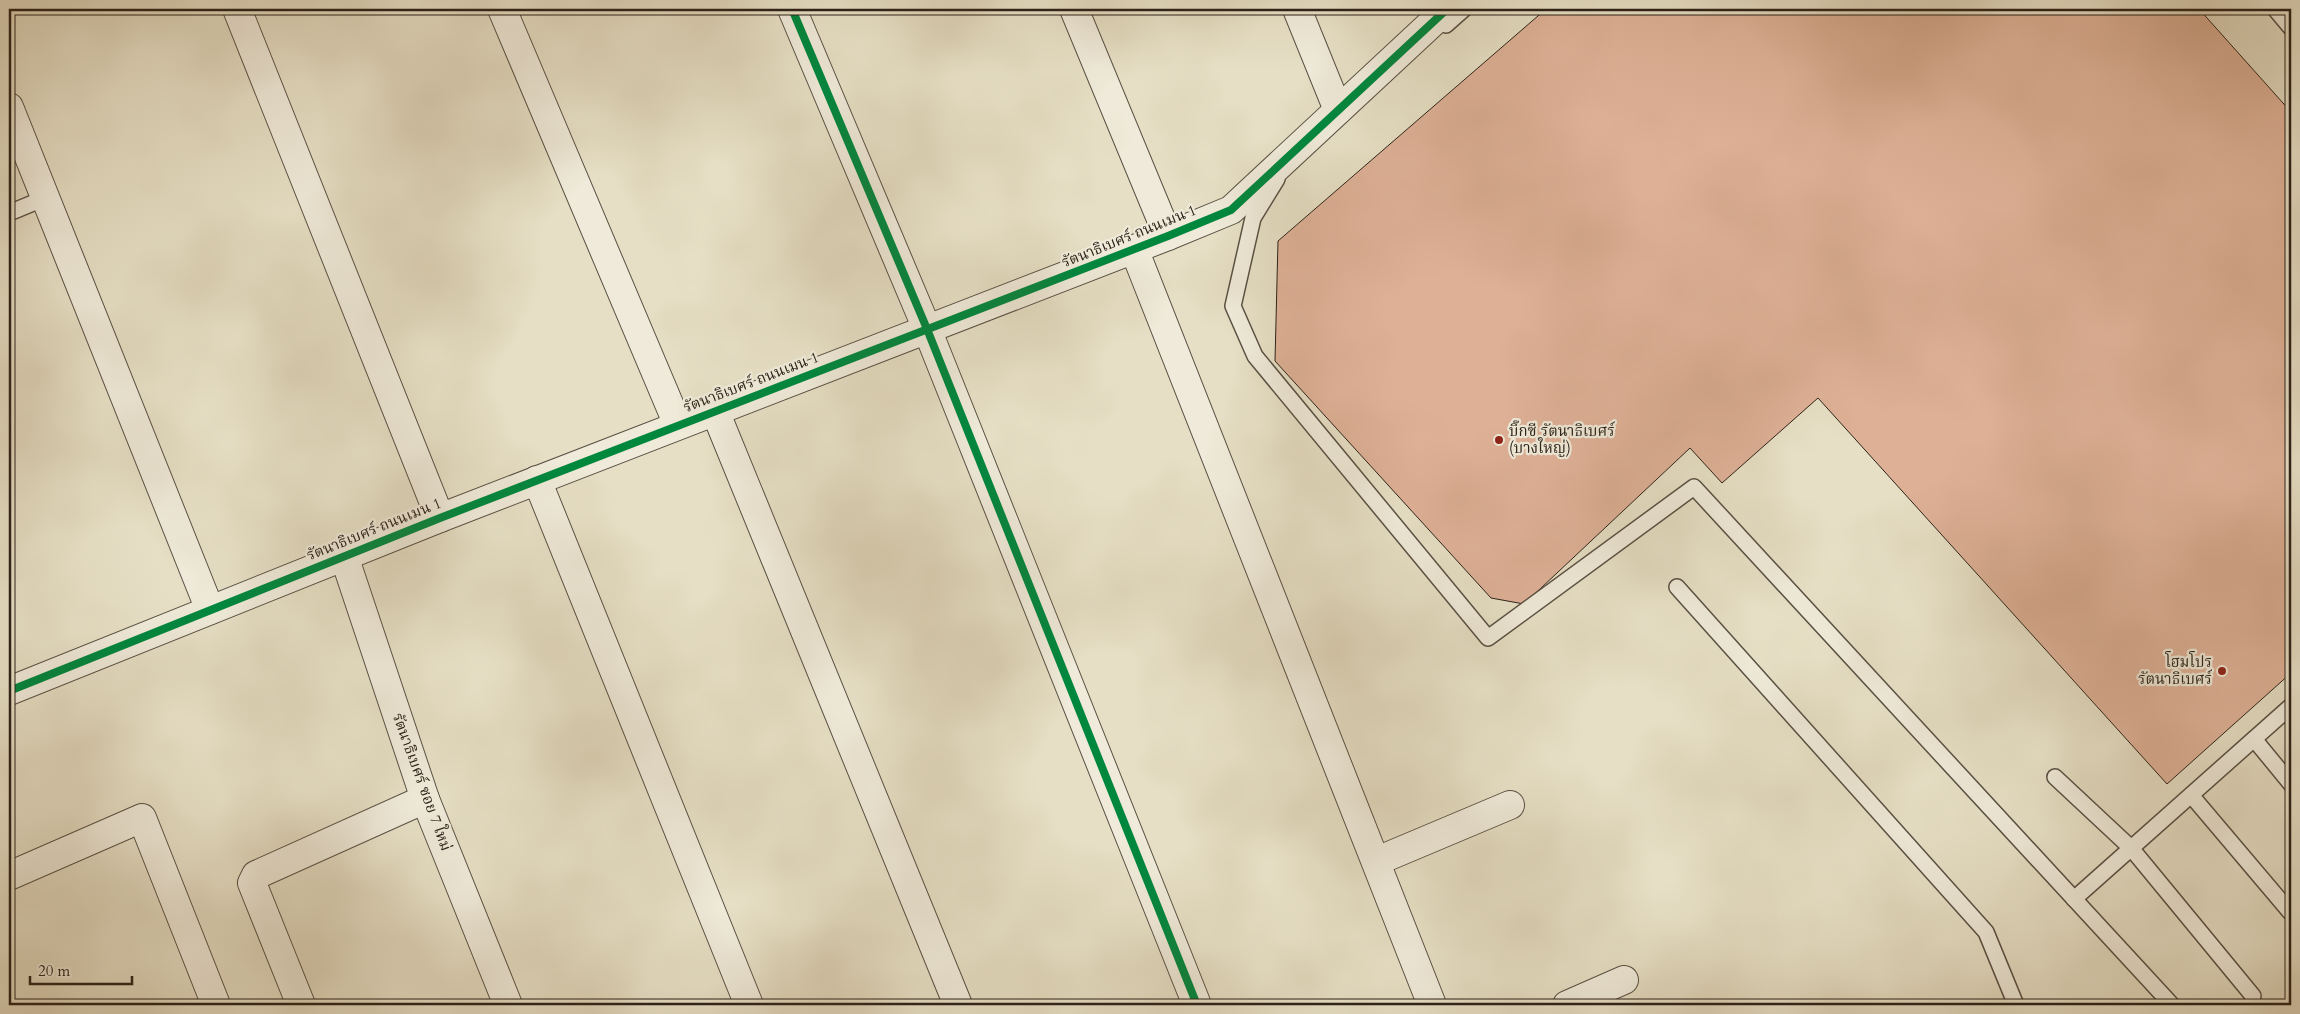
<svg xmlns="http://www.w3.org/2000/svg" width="2300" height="1014" viewBox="0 0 2300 1014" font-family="Cardo,'Noto Serif Thai',serif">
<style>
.building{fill:#deb197;stroke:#2c2219}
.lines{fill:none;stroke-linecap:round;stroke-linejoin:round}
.lane-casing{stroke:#5a5144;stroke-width:18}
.street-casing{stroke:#5a5144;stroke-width:30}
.lane{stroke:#efead9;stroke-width:15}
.street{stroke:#efead9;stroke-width:28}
.cycleway-casing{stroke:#efead9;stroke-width:11}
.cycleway{stroke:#00873e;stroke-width:8}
.poi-dot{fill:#8f2418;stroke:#efead9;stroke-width:2}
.labels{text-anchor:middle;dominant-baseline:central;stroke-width:4.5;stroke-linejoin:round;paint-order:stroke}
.street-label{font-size:15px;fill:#2c2219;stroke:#efead9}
.poi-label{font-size:15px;fill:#2c2219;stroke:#efead9;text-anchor:start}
</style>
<rect width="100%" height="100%" fill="#e6dfc5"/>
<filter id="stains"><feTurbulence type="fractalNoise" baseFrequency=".004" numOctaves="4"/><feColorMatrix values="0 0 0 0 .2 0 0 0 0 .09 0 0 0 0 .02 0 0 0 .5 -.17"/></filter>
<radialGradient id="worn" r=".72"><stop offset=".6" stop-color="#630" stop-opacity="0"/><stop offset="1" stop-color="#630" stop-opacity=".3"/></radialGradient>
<polygon class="building" points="1546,9 2199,9 2291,112 2291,673 2167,784 1818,398 1722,483 1690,448 1524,604 1491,598 1275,361 1278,241"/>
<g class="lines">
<defs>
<g id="lane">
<polyline points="2275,9 2291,28"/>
<polyline points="1446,25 1464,9"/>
<polyline points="1277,179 1253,218 1233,306 1255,356 1488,638 1694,487 2172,1005"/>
<polyline points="9,213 45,198"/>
<polyline points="1677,587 1986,932 2016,1005"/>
<polyline points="2254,739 2291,784"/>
<polyline points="2055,777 2131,848 2253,996"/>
<polyline points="2191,795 2290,912"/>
<polyline points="2074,899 2291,706"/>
</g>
<g id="street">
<polyline points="237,9 440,518"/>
<polyline points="502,9 678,425"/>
<polyline points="792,9 927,329 1197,1005"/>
<polyline points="1074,9 1168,236"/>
<polyline points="1297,9 1338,110"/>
<polyline points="9,107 210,610"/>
<polyline points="1134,249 1432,1005"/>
<polyline points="715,411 958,1005"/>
<polyline points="537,480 749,1005"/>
<polyline points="344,556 425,799 508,1005"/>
<polyline points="9,691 440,518 1168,236 1231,210 1447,9"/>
<polyline points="1377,861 1510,805"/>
<polyline points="9,876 142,818 216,1005"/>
<polyline points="301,1005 252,883 256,875 425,799"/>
<polyline points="1567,1005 1624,980"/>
</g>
</defs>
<use href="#lane" class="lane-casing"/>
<use href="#street" class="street-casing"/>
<use href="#lane" class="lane"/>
<use href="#street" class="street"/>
<defs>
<g id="cycleway">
<polyline points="792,9 927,329 1197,1005"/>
<polyline points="9,691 440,518 1168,236 1231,210 1447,9"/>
</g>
</defs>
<use href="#cycleway" class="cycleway-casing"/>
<use href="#cycleway" class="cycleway"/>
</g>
<g class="poi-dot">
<circle cx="1499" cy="440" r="5"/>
<circle cx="2222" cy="671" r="5"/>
</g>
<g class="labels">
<g class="street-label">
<text transform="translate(1129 236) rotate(-22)">รัตนาธิเบศร์ ถนนเมน 1</text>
<text transform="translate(751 382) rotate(-21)">รัตนาธิเบศร์ ถนนเมน 1</text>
<text transform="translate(374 529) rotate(-22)">รัตนาธิเบศร์ ถนนเมน 1</text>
<text transform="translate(422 782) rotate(70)">รัตนาธิเบศร์ ซอย 7 ใหม่</text>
</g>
<g class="poi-label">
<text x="1509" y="431">บิ๊กซี รัตนาธิเบศร์<tspan x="1509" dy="17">(บางใหญ่)</tspan></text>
<text x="2212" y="662" text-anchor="end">โฮมโปร<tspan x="2212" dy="17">รัตนาธิเบศร์</tspan></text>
</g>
</g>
<rect width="2300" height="1014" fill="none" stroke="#e6dfc5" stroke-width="30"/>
<rect x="10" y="10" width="2280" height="994" fill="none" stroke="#2c2219" stroke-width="2.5"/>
<rect x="15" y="15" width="2270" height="984" fill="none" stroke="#2c2219"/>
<path d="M30 976v8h102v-8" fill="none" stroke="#2c2219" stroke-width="2.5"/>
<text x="38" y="976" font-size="15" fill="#2c2219" stroke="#efead9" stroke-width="4" paint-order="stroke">20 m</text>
<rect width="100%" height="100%" filter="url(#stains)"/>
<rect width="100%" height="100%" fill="url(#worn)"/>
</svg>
